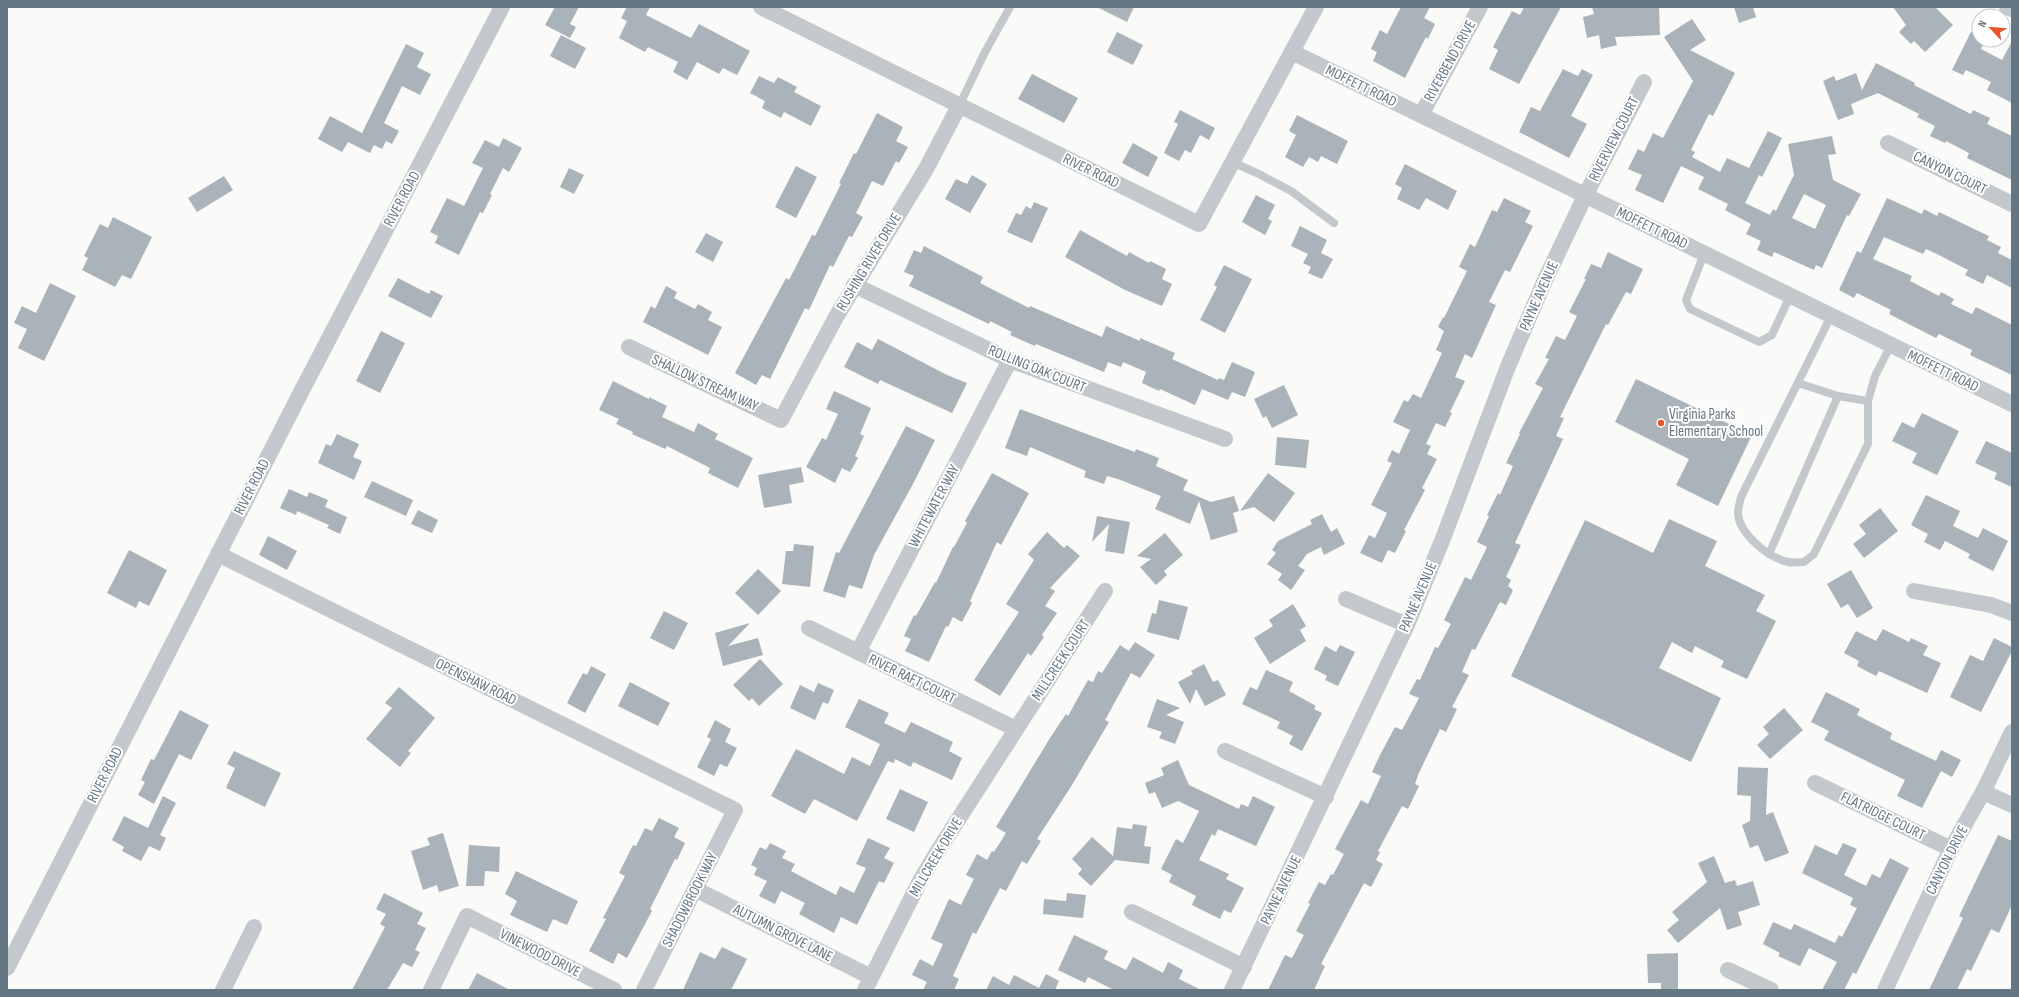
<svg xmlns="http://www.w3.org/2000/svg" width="2019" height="997" viewBox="0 0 2019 997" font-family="'Sofia Sans Condensed',sans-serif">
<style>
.building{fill:#aab3b9;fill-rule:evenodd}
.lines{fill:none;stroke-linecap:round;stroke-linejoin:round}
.lane{stroke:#c3c8cc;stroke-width:8}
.street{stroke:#c3c8cc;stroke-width:16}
.poi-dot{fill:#e4572e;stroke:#fff;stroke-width:1.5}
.labels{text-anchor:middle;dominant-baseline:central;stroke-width:4;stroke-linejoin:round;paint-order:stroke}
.street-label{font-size:15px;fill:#657683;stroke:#fff}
.poi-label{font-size:15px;fill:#657683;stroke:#fff;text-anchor:start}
</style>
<rect width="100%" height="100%" fill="#fafaf8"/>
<g class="building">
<polygon points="555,7 579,7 570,24 576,27 570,38 545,25"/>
<polygon points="627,7 650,7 646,15 691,38 699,24 750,51 737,75 723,68 719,74 697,62 687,80 673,72 678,62 648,47 645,52 619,38 627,21 621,18"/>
<polygon points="1097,7 1134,7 1127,22"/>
<polygon points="1401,7 1430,7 1424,18 1435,24 1428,39 1426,37 1405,78 1373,61 1377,52 1371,49 1380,30 1387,34"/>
<polygon points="1524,7 1561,7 1519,84 1489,69 1498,50 1493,47 1512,11 1520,15"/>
<polygon points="1592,7 1659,7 1660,35 1615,37 1617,45 1601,49 1599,35 1587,38 1583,17 1594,14"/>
<polygon points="1734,7 1753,7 1756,17 1739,23"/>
<polygon points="1893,7 1935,7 1953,25 1925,52 1914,41 1911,44 1899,32 1906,25"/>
<path d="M1692 19 1706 40 1690 50 1735 73 1713 116 1709 114 1691 150 1695 152 1692 157 1720 172 1727 158 1749 168 1768 131 1782 138 1762 177 1759 175 1745 203 1770 215 1773 209 1776 211 1794 175 1788 144 1832 136 1836 154 1828 155 1833 180 1861 194 1849 216 1847 215 1822 268 1816 265 1814 270 1774 252 1772 257 1757 250 1761 241 1746 234 1751 224 1725 210 1728 204 1698 189 1704 177 1681 166 1663 203 1635 190 1642 175 1628 169 1638 149 1644 152 1653 133 1663 138 1693 81 1664 37ZM1804 194 1826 205 1815 229 1792 218Z"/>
<polygon points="1117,32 1143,45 1133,65 1107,52"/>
<polygon points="1971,32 1979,36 1979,40 1985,40 1981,49 2002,60 2012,41 2012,103 1987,90 1991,82 1966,70 1963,75 1952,70"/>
<polygon points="561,35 586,48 575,69 550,56"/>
<polygon points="406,44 424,53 417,67 431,74 420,95 402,86 384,123 399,131 392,144 386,141 382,149 374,145 370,153 348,142 342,152 318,139 330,116 362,133"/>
<polygon points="1876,63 1915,83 1914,85 1971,114 1973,110 1990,118 1987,124 2012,136 2012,180 1967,158 1969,153 1946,141 1945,143 1930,136 1935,126 1917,117 1919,114 1878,93 1851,104 1854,114 1838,120 1823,81 1834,76 1836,81 1856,73 1862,90"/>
<polygon points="1563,69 1578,76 1582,69 1593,75 1571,116 1587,124 1569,158 1519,132 1531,107 1540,111"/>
<polygon points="1032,74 1078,98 1064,123 1018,99"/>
<polygon points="759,76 774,83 778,77 797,87 794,92 821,106 811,126 784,112 781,118 762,108 765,101 750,93"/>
<polygon points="1180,110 1215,128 1209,140 1200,135 1191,153 1185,150 1179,161 1164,153 1178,124 1174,122"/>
<polygon points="877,113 903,127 896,141 908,147 899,163 896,161 883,186 872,181 856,213 863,217 852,237 849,236 833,267 830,265 809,310 805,308 770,379 762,375 756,385 735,373 786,278 789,280 812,235 815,236 841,184 839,183 854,153 856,154"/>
<polygon points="1297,115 1348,141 1337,164 1321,156 1318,162 1309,157 1303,167 1285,157 1296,135 1289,131"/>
<polygon points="503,138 522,148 509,172 503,168 490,194 492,195 483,213 480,212 459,255 435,243 438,236 430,232 447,198 464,206 483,168 472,163 485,140 499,147"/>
<polygon points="1133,143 1158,157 1148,177 1122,163"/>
<polygon points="1405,164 1457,191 1448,210 1426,198 1419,210 1397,199 1402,188 1395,184"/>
<polygon points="796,166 817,177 796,218 775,207"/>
<polygon points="569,168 584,175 574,194 560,187"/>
<polygon points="972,175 987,184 970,213 945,199 956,179 967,184"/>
<polygon points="224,176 233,190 197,212 188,198"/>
<polygon points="1256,195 1275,205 1268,219 1272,221 1265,235 1242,222"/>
<polygon points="1504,198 1531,211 1525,222 1533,226 1510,272 1505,270 1489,302 1496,305 1472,358 1465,354 1455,377 1465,381 1450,412 1452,413 1445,427 1436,423 1426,444 1431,446 1427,454 1437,459 1422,488 1425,490 1404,530 1406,531 1395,553 1388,550 1382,563 1360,553 1369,535 1375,538 1387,513 1371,505 1392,463 1387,461 1392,450 1399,454 1410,430 1393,422 1404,400 1408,402 1413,394 1421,398 1442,353 1436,350 1444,331 1438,327 1443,317 1444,318 1467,271 1459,267 1470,244 1475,247 1492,210 1497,212"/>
<polygon points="1887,198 1922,214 1924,209 1937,216 1939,212 1974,229 1989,236 1987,240 2001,247 1998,253 2012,260 2012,288 1987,275 1983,284 1965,275 1968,270 1937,254 1926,249 1923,254 1884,237 1873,259 1912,276 1910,281 1939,296 1941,292 1954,299 1951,304 1972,314 1976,307 2012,325 2012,375 1970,355 1972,350 1939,334 1936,338 1889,314 1891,310 1857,293 1854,298 1839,290 1857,251 1861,253"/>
<polygon points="1034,202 1048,208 1032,243 1007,232 1016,213 1021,215 1026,206 1031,209"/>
<polygon points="113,217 152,237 131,279 122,275 115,287 82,270 88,258 84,256 100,224 108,228"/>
<polygon points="1300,226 1327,240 1321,253 1333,259 1322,279 1308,273 1311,267 1303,263 1308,254 1291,246"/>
<polygon points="1080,230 1127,256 1129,252 1149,263 1150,261 1166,269 1162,279 1172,284 1162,306 1125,290 1065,257"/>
<polygon points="706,233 723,242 713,262 695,252"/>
<polygon points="924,246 983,277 980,283 1029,308 1030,306 1102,337 1106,326 1140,341 1140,338 1175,353 1172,359 1218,380 1219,378 1224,380 1232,362 1255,372 1245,397 1232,392 1228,400 1202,389 1195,405 1160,389 1159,391 1142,383 1146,372 1123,362 1121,367 1108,362 1104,372 1036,344 1035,346 1010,335 1012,332 990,321 989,324 909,286 914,276 904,272 914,250 921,253"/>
<polygon points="1608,252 1643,269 1631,294 1626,292 1608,325 1606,324 1560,417 1564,418 1556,436 1563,439 1515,543 1521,545 1506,577 1511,580 1508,586 1513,590 1506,605 1500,602 1475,650 1472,649 1462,672 1469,675 1452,707 1457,709 1446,732 1440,729 1418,775 1415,784 1419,786 1408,809 1402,806 1378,851 1380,852 1376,860 1383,864 1371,887 1364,883 1321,964 1325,966 1314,990 1268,990 1285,955 1292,958 1304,935 1296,931 1310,904 1308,903 1319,882 1325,885 1331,874 1333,875 1344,854 1335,849 1361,800 1368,804 1381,776 1372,772 1379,757 1395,727 1402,730 1419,698 1409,694 1417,679 1420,680 1435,647 1438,648 1451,624 1444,620 1465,577 1471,580 1487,547 1477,542 1489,516 1487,515 1498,493 1500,495 1513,466 1506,463 1520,434 1519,433 1543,388 1535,384 1549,359 1545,358 1556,336 1565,340 1577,316 1569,312 1586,279 1584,279 1591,264 1601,268"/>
<polygon points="1224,265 1252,279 1225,333 1200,320 1217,287 1214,285"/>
<polygon points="398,278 429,294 431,290 443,296 431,318 388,296"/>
<polygon points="50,283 76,296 44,361 18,348 27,329 14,323 22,306 36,313"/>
<polygon points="666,286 677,292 674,298 695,309 698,304 712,312 708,320 722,327 708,355 643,322 651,306 655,309"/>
<polygon points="381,331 405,343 380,393 356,381"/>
<polygon points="878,339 947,375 967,383 952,413 880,380 878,384 844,367 857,342 872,350"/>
<polygon points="1636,379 1752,435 1718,506 1676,485 1689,459 1615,422"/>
<polygon points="613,381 649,399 649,397 667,406 662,417 694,432 698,423 718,434 715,439 753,458 738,488 708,473 710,468 667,446 665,449 632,434 633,432 616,424 619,419 599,410"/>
<polygon points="1284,385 1298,415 1272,428 1266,416 1263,418 1254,399"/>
<polygon points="834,391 871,408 860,434 864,436 855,456 858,458 850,472 842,468 835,483 806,467 822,438 826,440 838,414 826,409"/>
<polygon points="1020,409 1135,452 1136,449 1159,458 1156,466 1188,480 1183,490 1211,502 1234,496 1239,511 1233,513 1238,532 1211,540 1199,501 1190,524 1155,509 1161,496 1118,479 1107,476 1104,484 1084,477 1086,471 1030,447 1027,456 1005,448"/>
<polygon points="1922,413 1959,431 1937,475 1912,463 1917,453 1892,441 1902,422 1914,428"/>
<polygon points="906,426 935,440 914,482 874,555 862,589 849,585 845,598 823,591 836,552 839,553"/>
<polygon points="337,434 359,444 353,457 362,461 354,480 318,463 326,444 331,446"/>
<polygon points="1277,437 1309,440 1306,468 1275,465"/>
<polygon points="1986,441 2012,453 2012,487 1994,479 1997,473 1975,463"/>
<polygon points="801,467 804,482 789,485 792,503 764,508 758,475"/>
<polygon points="992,473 1029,493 1001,545 997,542 970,601 972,603 962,622 953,617 948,627 946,626 929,662 905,651 911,639 904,636 914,615 916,616 935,582 936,583 953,547 954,547 967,523 965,521"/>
<polygon points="1268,473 1295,493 1274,522 1254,507 1240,511"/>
<polygon points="372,481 413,500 406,516 364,497"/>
<polygon points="289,489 307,497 309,492 328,500 325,507 347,517 340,534 327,528 329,525 297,511 296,515 280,508"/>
<polygon points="1926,495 1960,511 1953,526 1978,538 1983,528 2008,541 1993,571 1968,558 1970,554 1945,541 1940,550 1924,542 1928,534 1911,525"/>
<polygon points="1880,508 1898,531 1864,558 1853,544 1866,534 1859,525"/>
<polygon points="418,510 438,520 432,533 411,524"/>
<polygon points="1322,514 1331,532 1337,528 1345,544 1324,555 1321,547 1307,554 1298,566 1305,570 1291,590 1278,580 1282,574 1267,564 1276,553 1272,550 1278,541 1312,524 1310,520"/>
<polygon points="1097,516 1130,522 1124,554 1105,551 1109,524 1092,542"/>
<polygon points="1669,519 1717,541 1705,566 1765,595 1756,611 1776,621 1747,679 1721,667 1724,661 1695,646 1692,653 1672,642 1659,668 1721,698 1691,762 1511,676 1585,520 1653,553"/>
<polygon points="1047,532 1064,548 1067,545 1080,556 1050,588 1055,591 1045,606 1057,613 1042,635 1044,637 1031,656 1028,653 1000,696 974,680 1019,612 1006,604 1034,560 1028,554"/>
<polygon points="1165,533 1183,555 1164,571 1167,575 1156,585 1140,567 1151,559 1137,556"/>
<polygon points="268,536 297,551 287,570 259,555"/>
<polygon points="794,544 814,546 810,587 782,584 786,551 793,551"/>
<polygon points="129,550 167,570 149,606 139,601 136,608 107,593"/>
<polygon points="758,569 781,591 758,615 735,593"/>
<polygon points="1851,570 1873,608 1857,618 1848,604 1841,608 1827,584"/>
<polygon points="1159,600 1188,607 1179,640 1147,632 1152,613 1156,614"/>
<polygon points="1293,604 1306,626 1300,630 1306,641 1270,664 1254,638 1273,626 1269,620"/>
<polygon points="664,611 688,623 674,650 650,638"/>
<polygon points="750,623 728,646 758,638 763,655 723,666 715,633"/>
<polygon points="1883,629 1909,642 1911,638 1928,646 1923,655 1941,663 1927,693 1879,671 1876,676 1857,666 1859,661 1844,653 1856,631 1876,641"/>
<polygon points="1994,638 2012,647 2012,651 1981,712 1950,697 1970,655 1983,661"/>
<polygon points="1135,642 1155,655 1140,678 1131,673 1105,720 1109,722 1072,785 1037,839 1041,841 1027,864 1022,861 1006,891 1000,888 976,934 973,932 953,976 959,979 954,990 923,990 927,982 912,975 920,959 933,966 943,944 931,939 949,899 961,905 974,879 966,875 977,854 987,860 992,851 994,852 1006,833 996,827 1050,738 1066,714 1068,716 1088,680 1093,682 1098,671 1102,673 1120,645 1129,651"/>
<polygon points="1340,645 1355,652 1338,686 1325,680 1327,676 1314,669 1325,646 1336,652"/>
<polygon points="760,659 783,684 759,706 752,698 749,701 733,685"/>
<polygon points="1204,664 1213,682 1218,680 1226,695 1205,706 1196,689 1190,704 1178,682 1193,674 1191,671"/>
<polygon points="591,666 606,674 585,713 567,703 583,673 587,675"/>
<polygon points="1266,670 1293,682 1289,691 1316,706 1314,709 1322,713 1302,751 1289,744 1293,736 1277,728 1280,722 1242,704 1250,687 1257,690"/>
<polygon points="630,682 670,703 658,726 618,706"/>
<polygon points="818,683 834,690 828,704 823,702 815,720 790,708 800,685 814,692"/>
<polygon points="399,687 435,718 408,751 411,753 400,767 366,739 392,708 385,703"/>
<polygon points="1826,692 1860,709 1857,715 1892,733 1890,739 1936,761 1941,750 1961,760 1952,777 1941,771 1922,808 1897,796 1905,780 1824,740 1829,731 1811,722"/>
<polygon points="859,699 889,713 884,723 905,733 911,722 953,742 949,751 962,758 952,780 913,762 911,767 895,759 894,763 888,761 857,821 814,799 805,814 771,796 796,749 844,774 852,757 870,766 880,744 845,727"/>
<polygon points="1157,699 1180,708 1166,715 1184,722 1175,744 1159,738 1162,732 1147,727"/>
<polygon points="1784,708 1803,730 1770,759 1757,745 1769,734 1763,727"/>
<polygon points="180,710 209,725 191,760 179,754 154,804 138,795 145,782 141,780 151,759 154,760"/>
<polygon points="715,720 731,729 725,742 737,748 727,767 720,764 714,776 697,767 711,739 707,737"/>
<polygon points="234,751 281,773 265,807 226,788 235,768 227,764"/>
<polygon points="1178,760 1189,785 1239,809 1241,804 1248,807 1253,796 1275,807 1256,846 1218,829 1215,836 1212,834 1199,860 1229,874 1226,879 1244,888 1231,913 1224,910 1220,919 1192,905 1196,896 1169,882 1172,875 1161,869 1176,839 1183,843 1199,811 1178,801 1162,808 1155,792 1149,794 1145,783 1164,775 1161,768"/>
<polygon points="1738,767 1768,768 1766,815 1773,812 1789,853 1765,862 1758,845 1750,848 1742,825 1750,821 1751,796 1737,795"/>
<polygon points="900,789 928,802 914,832 886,819"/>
<polygon points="163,796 176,803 160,835 166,838 160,851 149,846 141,861 122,851 124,847 112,840 124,816 148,828"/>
<polygon points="659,818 679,828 674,837 685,843 677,860 675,859 650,909 652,911 627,958 618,953 613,964 589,951 606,919 603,918 625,876 619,873 633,845 636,846 645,828 652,831"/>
<polygon points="1133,824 1147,826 1144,846 1151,847 1149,864 1115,860 1091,886 1078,874 1082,869 1072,859 1092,837 1113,856 1117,827 1132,829"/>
<polygon points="443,833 459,886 439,892 437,885 423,890 411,851 430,845 427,838"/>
<polygon points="1998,835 2012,841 2012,905 1999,933 1991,929 1971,971 1967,969 1957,990 1929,990 1963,918 1959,916"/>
<polygon points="868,838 890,848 884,858 894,863 884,883 879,881 857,925 841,917 834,933 799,914 805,903 781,891 775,904 759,896 767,881 754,875 757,868 751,865 760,847 766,850 770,843 786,851 782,858 795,864 791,871 836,895 840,886 854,893 866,868 856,864"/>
<polygon points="1843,843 1857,849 1844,875 1866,886 1872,874 1880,878 1890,858 1909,868 1856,974 1853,972 1844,990 1822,990 1837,962 1809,948 1800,966 1778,956 1780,953 1763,944 1773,922 1791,930 1794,924 1835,943 1839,935 1842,937 1857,908 1850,905 1853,898 1802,873 1815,845 1837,855"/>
<polygon points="469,845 500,847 499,872 485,871 484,886 466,886"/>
<polygon points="1714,856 1725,883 1735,880 1737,886 1753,881 1760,905 1738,912 1742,925 1727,930 1720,908 1678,943 1667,930 1679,920 1672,912 1707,882 1698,863"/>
<polygon points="516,871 578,901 567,925 553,919 547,932 510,915 517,901 505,894"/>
<polygon points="384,893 423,913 417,924 426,928 415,950 420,952 412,967 403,963 387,990 352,990 385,927 380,924 386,914 376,909"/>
<polygon points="1067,893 1086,895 1083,918 1043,914 1044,899 1066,901"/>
<polygon points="1074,935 1108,951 1104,959 1126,970 1133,957 1163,973 1168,962 1183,970 1179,979 1201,990 1114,990 1088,977 1085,983 1058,970"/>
<polygon points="722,947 747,959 731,990 683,990 700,952 715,959"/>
<polygon points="1678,953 1678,990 1661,990 1661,983 1648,983 1647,954"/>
<polygon points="477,973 510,990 468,990"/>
<polygon points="1046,974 1059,981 1055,990 986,990 993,976 1009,985 1014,975 1039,988"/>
</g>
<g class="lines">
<g class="lane">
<polyline points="959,106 985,52 1010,7"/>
<polyline points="1232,162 1259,174 1291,191 1334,223"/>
<polyline points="1704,254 1686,300 1690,309 1759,342 1772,335 1790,296"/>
<path d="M1831 316 1741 497C1740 502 1738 508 1738 513 1739 534 1769 558 1788 562 1792 563 1799 562 1804 562L1814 554 1868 444V401L1875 376 1891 345"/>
<polyline points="1798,383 1838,396 1868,401"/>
<polyline points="1769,554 1838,396"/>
</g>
<g class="street">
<polyline points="761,7 1199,224 1316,7"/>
<polyline points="2007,7 2012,9"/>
<polyline points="1292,52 2012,404"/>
<polyline points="1421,115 1480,7"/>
<polyline points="1888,143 2012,204"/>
<polyline points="854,285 1010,360 1225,439"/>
<polyline points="629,347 781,420 836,317 926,169 959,106"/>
<polyline points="218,554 735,810 644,990"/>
<polyline points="1914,591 1991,605 2012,613"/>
<polyline points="1346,599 1407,625"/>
<polyline points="809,628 1016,729"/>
<polyline points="858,652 1010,360"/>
<polyline points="1225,751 1326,797"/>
<polyline points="1815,783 1951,849"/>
<polyline points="1983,792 2012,805"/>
<polyline points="695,889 871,977"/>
<polyline points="1132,912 1244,967"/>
<polyline points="7,968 299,396 502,7"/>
<polyline points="1728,970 1771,990"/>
<polyline points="223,990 254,927"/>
<polyline points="431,990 467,916 614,990"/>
<polyline points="865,990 920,881 936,854 1105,591"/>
<polyline points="1232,990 1407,625 1442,541 1507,369 1545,280 1585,196 1644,82"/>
<polyline points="1885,990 1951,849 1983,792 2012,732"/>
</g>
</g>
<circle class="poi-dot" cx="1661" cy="423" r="4"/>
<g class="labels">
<g class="street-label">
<text transform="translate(1450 61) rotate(-61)">RIVERBEND DRIVE</text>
<text transform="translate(1361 86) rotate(26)">MOFFETT ROAD</text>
<text transform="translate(1614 139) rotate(-63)">RIVERVIEW COURT</text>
<text transform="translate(1091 171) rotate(26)">RIVER ROAD</text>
<text transform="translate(1950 173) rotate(26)">CANYON COURT</text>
<text transform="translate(402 199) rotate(-62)">RIVER ROAD</text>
<text transform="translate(1652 228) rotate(26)">MOFFETT ROAD</text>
<text transform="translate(869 262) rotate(-59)">RUSHING RIVER DRIVE</text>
<text transform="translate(1539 296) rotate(-66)">PAYNE AVENUE</text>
<text transform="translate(1037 369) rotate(22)">ROLLING OAK COURT</text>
<text transform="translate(1943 371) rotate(26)">MOFFETT ROAD</text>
<text transform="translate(705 383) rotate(25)">SHALLOW STREAM WAY</text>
<text transform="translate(252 487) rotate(-63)">RIVER ROAD</text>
<text transform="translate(934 506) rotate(-62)">WHITEWATER WAY</text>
<text transform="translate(1418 597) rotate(-67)">PAYNE AVENUE</text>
<text transform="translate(1061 660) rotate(-57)">MILLCREEK COURT</text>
<text transform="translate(912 679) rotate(26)">RIVER RAFT COURT</text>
<text transform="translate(476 682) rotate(26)">OPENSHAW ROAD</text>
<text transform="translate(105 775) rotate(-63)">RIVER ROAD</text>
<text transform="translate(1883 816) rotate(26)">FLATRIDGE COURT</text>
<text transform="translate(936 857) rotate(-59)">MILLCREEK DRIVE</text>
<text transform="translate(1947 860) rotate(-63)">CANYON DRIVE</text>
<text transform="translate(1281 890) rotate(-64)">PAYNE AVENUE</text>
<text transform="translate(690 900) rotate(-63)">SHADOWBROOK WAY</text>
<text transform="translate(783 933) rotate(27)">AUTUMN GROVE LANE</text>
<text transform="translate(540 953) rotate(27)">VINEWOOD DRIVE</text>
</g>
<g class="poi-label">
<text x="1669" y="414">Virginia Parks<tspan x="1669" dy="17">Elementary School</tspan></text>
</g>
</g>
<rect width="2019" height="997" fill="none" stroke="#657683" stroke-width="16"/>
<g transform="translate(1991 28) rotate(296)"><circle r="19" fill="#ffffff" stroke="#c1c8cd"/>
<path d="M0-3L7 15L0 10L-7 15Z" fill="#e4572e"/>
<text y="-6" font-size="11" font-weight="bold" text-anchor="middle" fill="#657683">N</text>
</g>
</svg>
